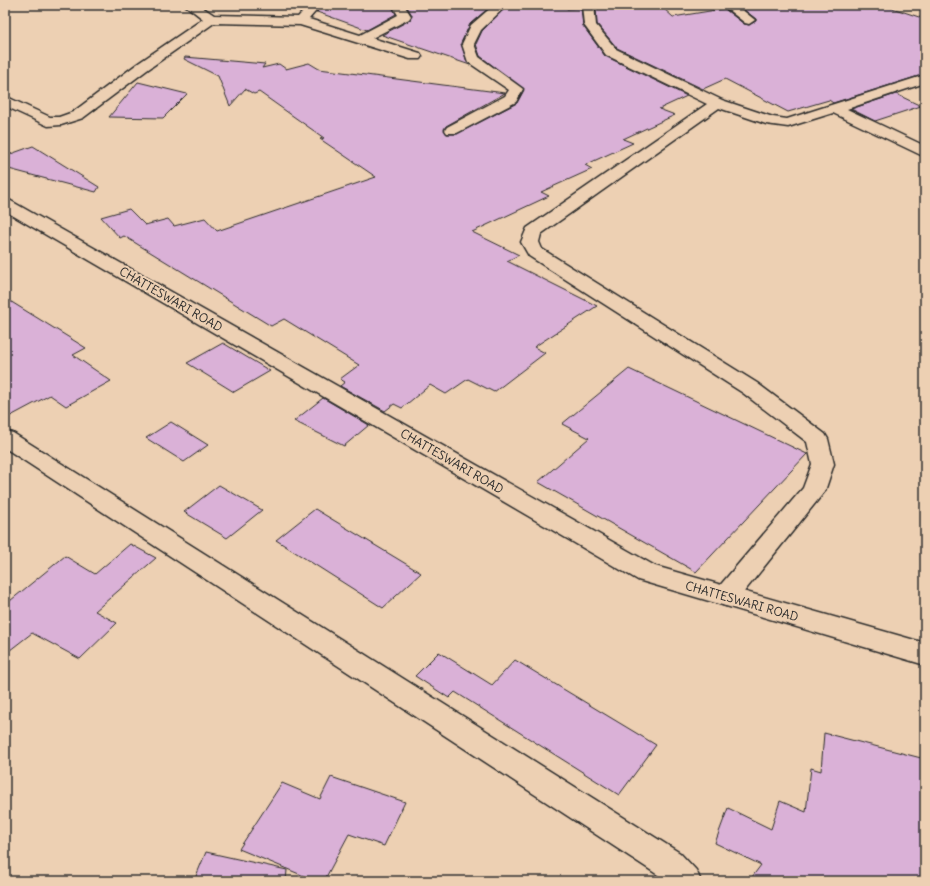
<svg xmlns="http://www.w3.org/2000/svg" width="930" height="886" viewBox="0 0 930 886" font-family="Delius,sans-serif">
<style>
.building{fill:#dab1d7;stroke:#2b2b2b}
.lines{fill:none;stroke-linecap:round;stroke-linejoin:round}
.minor-casing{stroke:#2b2b2b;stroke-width:3}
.major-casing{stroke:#2b2b2b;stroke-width:3}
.minor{fill:#edd0b3;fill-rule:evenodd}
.major{fill:#edd0b3;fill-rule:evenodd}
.labels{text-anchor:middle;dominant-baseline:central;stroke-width:4;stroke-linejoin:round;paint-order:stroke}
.street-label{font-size:12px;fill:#2b2b2b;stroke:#edd0b3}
</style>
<rect width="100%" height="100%" fill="#edd0b3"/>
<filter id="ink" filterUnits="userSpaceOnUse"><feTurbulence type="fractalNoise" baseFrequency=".025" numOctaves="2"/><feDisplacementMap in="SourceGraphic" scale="8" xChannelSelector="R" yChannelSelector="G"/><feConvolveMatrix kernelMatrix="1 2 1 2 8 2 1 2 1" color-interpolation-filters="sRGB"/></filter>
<g filter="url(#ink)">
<g class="building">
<polygon points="322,5 391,5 396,14 367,30 317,12"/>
<polygon points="406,5 492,5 470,24 461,43 467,62 470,65 382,35 410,20 412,15"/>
<polygon points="508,5 566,5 567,9 581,8 583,26 605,56 687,96 659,109 675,115 623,139 633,143 585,165 592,169 541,192 549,196 472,232 519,255 507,261 597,306 534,347 545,353 494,392 468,379 446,394 430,385 402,408 394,404 385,411 340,386 345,382 340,379 359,365 284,319 271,326 124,236 120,238 101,217 129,209 145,225 168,219 174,226 205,218 217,231 376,177 320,139 324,138 259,92 254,94 245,89 230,106 218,76 184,59 185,57 265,64 262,68 279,64 286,69 309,63 319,69 505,93 446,126 444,129 447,134 457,134 517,103 524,90 480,56 476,44 482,31"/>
<polygon points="606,5 653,5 658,9 663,8 673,17 722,9 722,7 744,24 749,25 756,21 756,19 738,5 883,5 925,19 925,74 833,103 829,100 788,112 725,79 703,89 617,48 597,24 596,6"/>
<polygon points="138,82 187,94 163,118 109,117"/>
<polygon points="896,94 921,106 875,121 851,109"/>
<polygon points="33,146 99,187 96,192 5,168 5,156"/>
<polygon points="5,298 86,348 73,355 111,381 66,406 50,395 5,419"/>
<polygon points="223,343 270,371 234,392 187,363"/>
<polygon points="629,369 807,454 696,572 538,482 589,438 562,424"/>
<polygon points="323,398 369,425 344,446 294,421"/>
<polygon points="171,422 208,445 184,462 146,438"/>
<polygon points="219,485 262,510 227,538 184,512"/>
<polygon points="315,509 421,573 383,608 276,540"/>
<polygon points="130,544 156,558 95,611 117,623 80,659 32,633 5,654 5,605 65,556 95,574"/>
<polygon points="439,652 492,685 515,660 656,745 619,795 455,692 449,698 415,676"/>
<polygon points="824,733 925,759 925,881 749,881 761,865 715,843 728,808 771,829 780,801 806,812 811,768 821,771"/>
<polygon points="331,777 405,802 384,846 349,834 324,881 316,881 239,849 282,783 320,799"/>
<polygon points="206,852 287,870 286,881 194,881"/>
</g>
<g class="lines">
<defs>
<g id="minor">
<polygon points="185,5 199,5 214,15 298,17 309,5 321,5 309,19 360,35 398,15 392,5 404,5 411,16 409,19 372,38 420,53 422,56 420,59 410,59 300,25 214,23 147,70 83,118 61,125 48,126 5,106 5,96 50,117 59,117 73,112 137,64 203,19"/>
<polygon points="494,5 507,5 481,30 474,44 479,57 523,89 516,102 457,133 447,133 445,130 447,127 505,96 509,90 468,62 462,44 471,25"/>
<polygon points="582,5 594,5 596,25 616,49 722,100 773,117 787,119 925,75 925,83 847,109 925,146 925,157 833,113 788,127 766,124 719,108 541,234 539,242 542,249 757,383 825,434 828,439 834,464 825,491 735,603 726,606 717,603 713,596 717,589 803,488 812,464 807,442 743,393 529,256 521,242 527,228 707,104 606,55 584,25"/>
<polygon points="722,5 736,5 755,20 749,24 745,23"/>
<polygon points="5,431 13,433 680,853 696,870 701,881 664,881 658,875 5,448"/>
</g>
<polygon id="major" points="5,199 11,201 655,566 925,643 925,665 638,580 5,211"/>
</defs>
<use href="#minor" class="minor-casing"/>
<use href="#major" class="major-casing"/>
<use href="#minor" class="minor"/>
<use href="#major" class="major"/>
</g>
</g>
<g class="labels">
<g class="street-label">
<text transform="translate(171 299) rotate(30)">CHATTESWARI ROAD</text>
<text transform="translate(452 461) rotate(30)">CHATTESWARI ROAD</text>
<text transform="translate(742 601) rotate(16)">CHATTESWARI ROAD</text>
</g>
</g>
<rect width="930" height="886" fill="none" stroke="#edd0b3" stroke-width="20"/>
<rect x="10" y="10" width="910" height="866" fill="none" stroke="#2b2b2b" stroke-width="1.5" filter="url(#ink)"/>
</svg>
